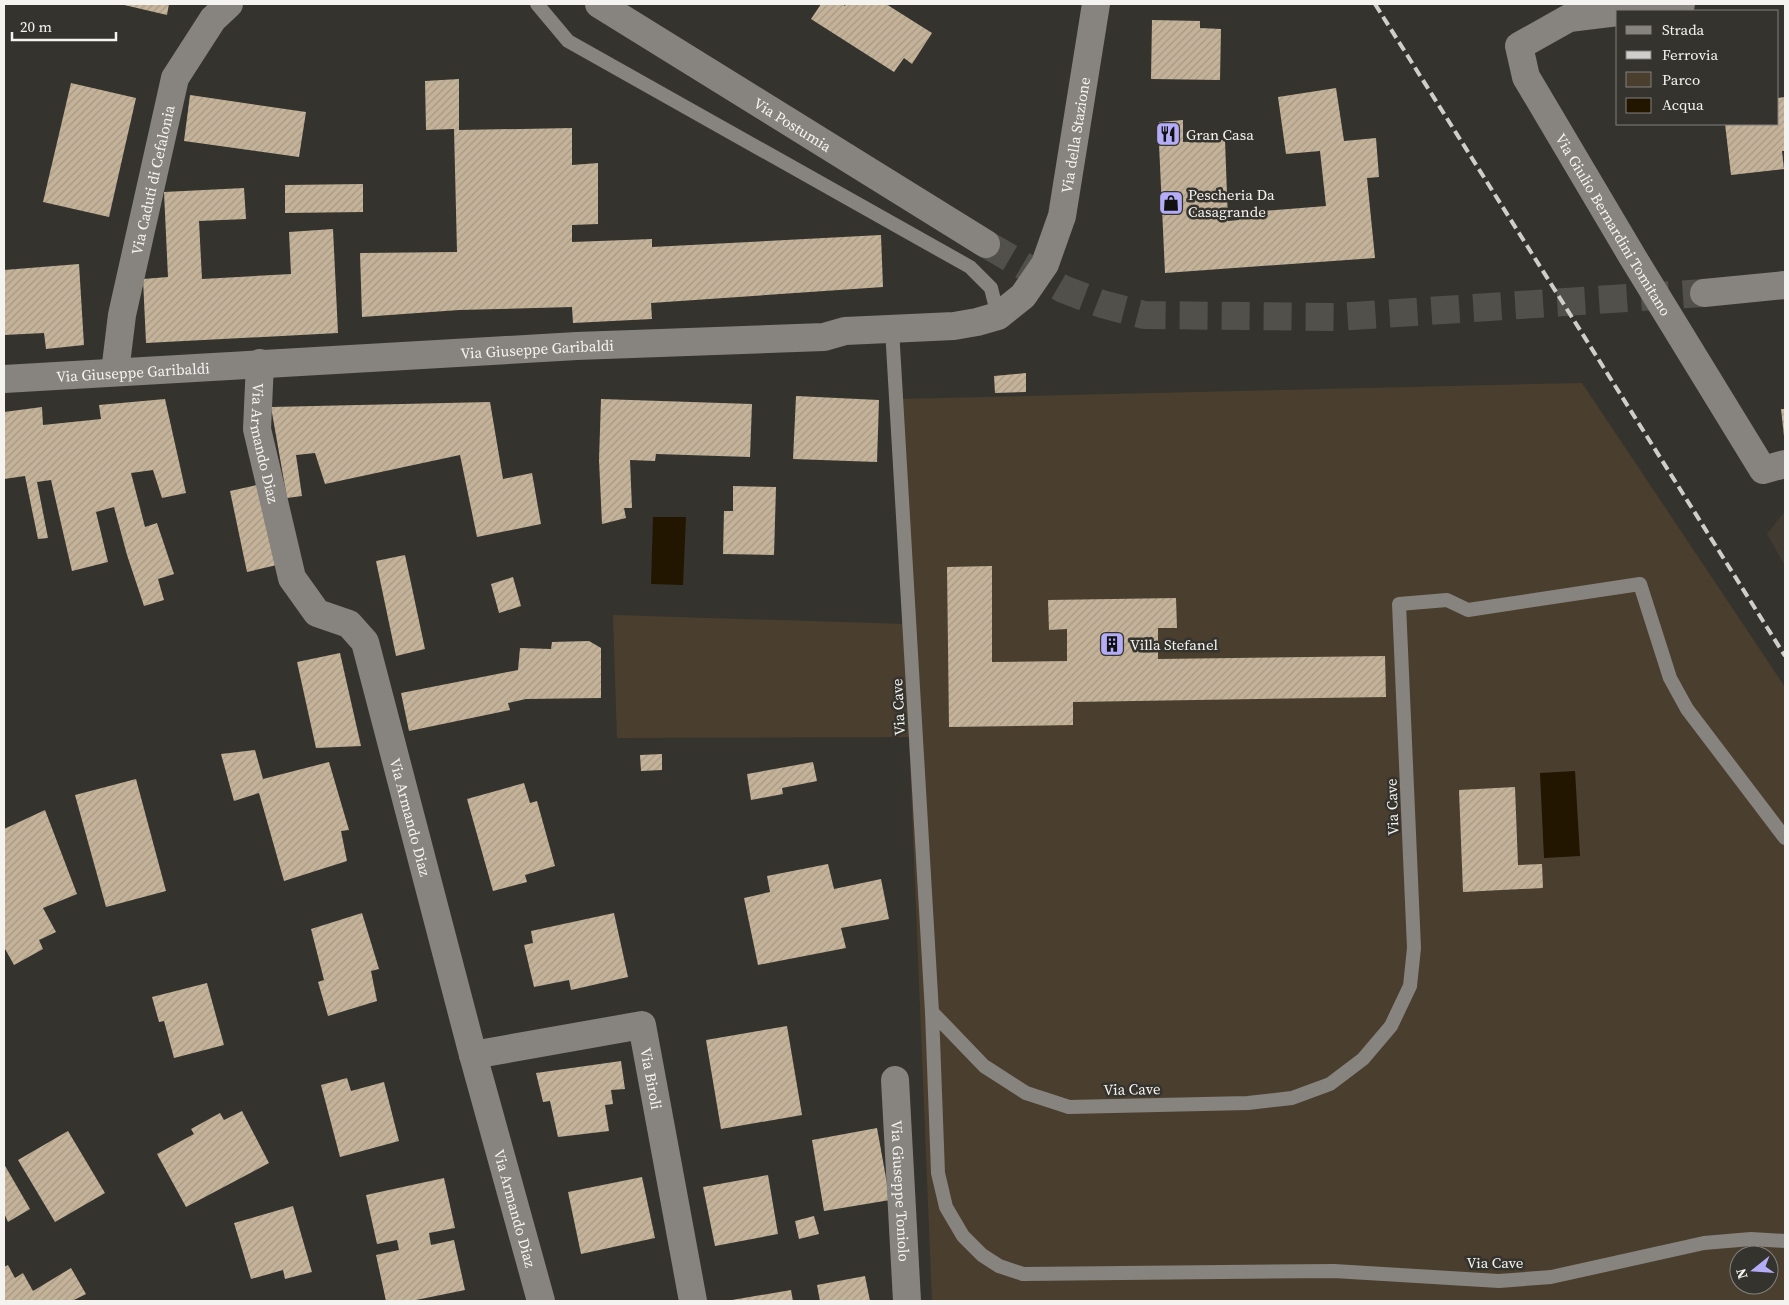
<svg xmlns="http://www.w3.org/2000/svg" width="1789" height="1305" viewBox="0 0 1789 1305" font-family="'Source Serif 4',serif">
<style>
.built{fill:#423b32}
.green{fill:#4a3f2e;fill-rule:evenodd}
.water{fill:#221601}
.building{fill:url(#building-hatch)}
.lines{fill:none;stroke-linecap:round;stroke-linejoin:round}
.secondary-tunnel{stroke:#52504b;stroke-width:28;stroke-dasharray:28 14;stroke-linecap:butt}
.lane{stroke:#87837e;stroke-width:14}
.street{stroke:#87837e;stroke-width:28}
.secondary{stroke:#87837e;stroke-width:28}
.rail{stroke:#d0cecb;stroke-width:4;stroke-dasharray:10 5;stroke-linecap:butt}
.labels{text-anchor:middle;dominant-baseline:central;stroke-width:5;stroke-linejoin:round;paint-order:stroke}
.street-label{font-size:15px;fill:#f5f3f0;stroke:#35332e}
.poi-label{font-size:15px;fill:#f5f3f0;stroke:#35332e;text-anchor:start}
</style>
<defs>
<pattern id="building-hatch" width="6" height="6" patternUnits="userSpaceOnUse" patternTransform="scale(1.25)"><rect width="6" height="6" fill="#c4b399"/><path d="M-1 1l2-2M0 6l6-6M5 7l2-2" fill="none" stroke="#a69885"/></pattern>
</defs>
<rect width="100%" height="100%" fill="#35332e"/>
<polygon class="built" points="1785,511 1785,566 1767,534"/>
<path class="green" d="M1582 383 1785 687V1301H932L909 737 617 738 613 615 904 624 897 399ZM1739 1255H1769V1285H1739Z"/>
<g class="water">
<polygon points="653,517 686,517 683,585 651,584"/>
<polygon points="1575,771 1580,856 1544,858 1540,773"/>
</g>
<g class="building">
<polygon points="120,4 169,4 167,15"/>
<polygon points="821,4 842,4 845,6 846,4 886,4 932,33 912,64 904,58 894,72 811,19"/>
<polygon points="1152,20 1200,21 1200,28 1221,29 1220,80 1151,79"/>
<polygon points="459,79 459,130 572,128 572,165 598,163 598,224 572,225 572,242 652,239 652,247 881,235 883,287 651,303 652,319 573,323 572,307 459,310 362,317 360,253 457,252 454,129 426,130 425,81"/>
<polygon points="71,83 136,98 109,217 43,202"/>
<polygon points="1336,88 1344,141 1376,138 1379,177 1367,178 1375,258 1165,273 1159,144 1159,122 1183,120 1183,142 1225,140 1228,221 1239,220 1238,213 1326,206 1320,151 1286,154 1278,97"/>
<polygon points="190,95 306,112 299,157 184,141"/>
<polygon points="1785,97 1785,151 1782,151 1784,169 1731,175 1725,124 1778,124 1778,98"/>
<polygon points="363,184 363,212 285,213 285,185"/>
<polygon points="244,188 246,219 199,221 202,279 291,274 289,232 333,229 338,333 146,343 143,279 168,277 164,192"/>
<polygon points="79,264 84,345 46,349 44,333 4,335 4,270"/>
<polygon points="1026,373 1026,392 995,393 994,376"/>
<polygon points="796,396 879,400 877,462 793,459"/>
<polygon points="165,399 186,493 162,498 153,470 131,473 145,527 157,523 174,574 158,579 164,600 144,606 127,555 114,507 96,512 108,562 72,571 51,480 37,482 48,538 38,539 25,476 4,479 4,412 42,407 43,425 101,419 99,405"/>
<polygon points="601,399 752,404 750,457 656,454 655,461 630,460 632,508 624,508 626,518 602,524 599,460"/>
<polygon points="490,402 503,479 532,473 541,524 477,537 460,455 325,484 315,453 296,455 302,496 287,498 271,407"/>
<polygon points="1781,409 1785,409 1785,435 1784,436"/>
<polygon points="261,484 277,565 247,572 230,491"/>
<polygon points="733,486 776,487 774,555 723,554 724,511 733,511"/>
<polygon points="405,555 425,649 396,656 376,561"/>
<polygon points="992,566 992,662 1067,661 1067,629 1049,630 1048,600 1176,598 1177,628 1158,628 1158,659 1385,656 1386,697 1073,702 1073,725 949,727 947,567"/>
<polygon points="513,577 521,606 499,613 491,584"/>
<polygon points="589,641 601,648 601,698 526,699 508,703 510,710 409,731 401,693 518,670 520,648 551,649 552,642"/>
<polygon points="340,653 361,746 316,748 297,662"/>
<polygon points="255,750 263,779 329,762 349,830 341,831 347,861 284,881 259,793 234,801 221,754"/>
<polygon points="662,754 662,770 641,771 640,755"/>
<polygon points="813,762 817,781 782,788 783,794 751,800 747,774"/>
<polygon points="136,779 166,891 106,907 75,795"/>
<polygon points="524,783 530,803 537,801 555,866 525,875 527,882 493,891 467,799"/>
<polygon points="1515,787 1518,865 1542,864 1543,888 1463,892 1459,790"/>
<polygon points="45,810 77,894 43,908 56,932 39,940 43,949 14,965 4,947 4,829"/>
<polygon points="828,864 834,889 881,879 889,919 841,928 846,948 758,965 744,898 770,892 767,876"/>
<polygon points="362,913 379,969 371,971 377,1001 328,1016 318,982 324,980 311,929"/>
<polygon points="614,913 628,977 571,990 569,980 534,987 524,945 533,943 531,931"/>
<polygon points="207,983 224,1045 174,1058 164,1021 159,1022 152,997"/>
<polygon points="787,1026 802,1115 721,1129 706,1040"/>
<polygon points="621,1061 625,1089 611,1090 613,1104 605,1105 609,1131 558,1137 550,1101 543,1102 536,1073"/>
<polygon points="347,1078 351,1091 384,1082 399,1141 340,1157 321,1085"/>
<polygon points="242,1111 269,1163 186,1207 157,1154 194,1134 191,1129 220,1113 224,1120"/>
<polygon points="877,1128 890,1200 824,1211 812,1140"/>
<polygon points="68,1131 105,1193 55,1222 18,1160"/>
<polygon points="4,1164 30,1209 8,1222 4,1213"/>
<polygon points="768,1175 778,1234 715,1246 703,1187"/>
<polygon points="642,1177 655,1238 581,1254 568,1192"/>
<polygon points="444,1178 455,1228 429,1233 431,1245 454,1240 465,1290 411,1301 386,1301 376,1255 399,1250 397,1240 377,1244 366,1195"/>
<polygon points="293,1206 312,1272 285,1279 283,1270 251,1279 234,1223"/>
<polygon points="814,1216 819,1234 799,1239 795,1221"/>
<polygon points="8,1265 15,1278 23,1273 33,1291 71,1268 86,1294 72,1301 4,1301 4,1267"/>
<polygon points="865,1276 870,1301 820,1301 817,1285"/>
<polygon points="791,1290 793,1301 732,1301 732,1300"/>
</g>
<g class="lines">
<polyline class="secondary-tunnel" points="986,244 1063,289 1102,304 1144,315 1336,317 1704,293"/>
<g class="lane">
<polyline points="537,4 568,41 970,267 991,288 998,316"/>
<polyline points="892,329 932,1012"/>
<polyline points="1785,838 1687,709 1670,678 1640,584 1468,610 1447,600 1399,604 1414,948 1410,986 1391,1026 1363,1059 1330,1084 1292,1098 1248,1103 1069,1107 1026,1093 984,1066 932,1012 938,1173 946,1207 963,1236 982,1255 999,1266 1023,1274 1334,1271 1499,1281 1551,1277 1704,1243 1751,1239 1785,1241"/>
</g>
<g class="street">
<polyline points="1623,11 1681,4"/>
<path id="s1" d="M1618 12 1569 18 1519 46 1526 77 1632 256 1763 470 1785 464"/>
<path id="s2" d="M260 363 257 429 292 578 317 613 349 624 365 642 473 1055 541 1301"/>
<path id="s3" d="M115 372 122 315 175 78 213 19 229 4"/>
<path id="s4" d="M473 1055 642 1025 693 1301"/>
<path id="s5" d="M895 1080 907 1301"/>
</g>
<g class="secondary">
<path id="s6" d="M599 4 986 244"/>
<polyline points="1704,293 1785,285"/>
<path id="s7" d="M4 379 577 346 824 337 845 331 954 326 977 322 998 316 1023 296 1045 264 1062 216 1096 4"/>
</g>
<polyline class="rail" points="1375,4 1785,656"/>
</g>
<defs>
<symbol id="restaurant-square" viewBox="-11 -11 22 22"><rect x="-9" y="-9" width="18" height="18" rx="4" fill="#b5acf8" stroke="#35332e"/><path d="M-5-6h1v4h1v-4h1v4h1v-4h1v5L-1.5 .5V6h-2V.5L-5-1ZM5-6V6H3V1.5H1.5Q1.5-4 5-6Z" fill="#111"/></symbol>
<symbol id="shop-square" viewBox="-11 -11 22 22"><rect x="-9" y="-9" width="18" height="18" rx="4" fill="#b5acf8" stroke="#35332e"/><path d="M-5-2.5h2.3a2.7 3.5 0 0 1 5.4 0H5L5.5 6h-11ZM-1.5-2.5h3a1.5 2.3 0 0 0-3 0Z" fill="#111"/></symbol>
<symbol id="building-square" viewBox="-11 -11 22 22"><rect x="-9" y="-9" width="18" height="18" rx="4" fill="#b5acf8" stroke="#35332e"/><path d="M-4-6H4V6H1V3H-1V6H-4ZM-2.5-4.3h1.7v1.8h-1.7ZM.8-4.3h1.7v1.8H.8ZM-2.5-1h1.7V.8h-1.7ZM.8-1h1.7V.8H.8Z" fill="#111"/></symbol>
</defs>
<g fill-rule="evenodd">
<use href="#restaurant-square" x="1154" y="120" width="28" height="28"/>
<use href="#shop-square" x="1157" y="189" width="28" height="28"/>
<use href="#building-square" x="1098" y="630" width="28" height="28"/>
</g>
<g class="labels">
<g class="street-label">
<text stroke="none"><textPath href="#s6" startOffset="228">Via Postumia</textPath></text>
<text stroke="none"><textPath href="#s7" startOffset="1201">Via della Stazione</textPath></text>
<text stroke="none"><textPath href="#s3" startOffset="196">Via Caduti di Cefalonia</textPath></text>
<text stroke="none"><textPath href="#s1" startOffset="310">Via Giulio Bernardini Tomitano</textPath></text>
<text stroke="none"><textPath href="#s7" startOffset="534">Via Giuseppe Garibaldi</textPath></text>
<text stroke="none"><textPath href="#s7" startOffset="129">Via Giuseppe Garibaldi</textPath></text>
<text stroke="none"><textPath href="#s2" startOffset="81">Via Armando Diaz</textPath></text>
<text transform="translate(898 707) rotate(-93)">Via Cave</text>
<text transform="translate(1392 807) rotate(-92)">Via Cave</text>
<text stroke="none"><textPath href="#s2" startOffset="501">Via Armando Diaz</textPath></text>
<text stroke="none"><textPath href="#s4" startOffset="226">Via Biroli</textPath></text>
<text transform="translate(1132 1089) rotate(-1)">Via Cave</text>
<text stroke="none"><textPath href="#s5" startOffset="111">Via Giuseppe Toniolo</textPath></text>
<text stroke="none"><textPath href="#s2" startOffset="906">Via Armando Diaz</textPath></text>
<text x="1495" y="1262">Via Cave</text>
</g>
<g class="poi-label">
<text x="1186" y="134">Gran Casa</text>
<text x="1188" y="194">Pescheria Da<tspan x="1188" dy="17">Casagrande</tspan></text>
<text x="1130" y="644">Villa Stefanel</text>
</g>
</g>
<rect width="1789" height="1305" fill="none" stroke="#f5f3f0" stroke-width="10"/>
<rect x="1616" y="10" width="162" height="115" fill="#35332e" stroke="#82807c"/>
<rect x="1626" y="26" width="25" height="8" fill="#87837e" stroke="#82807c"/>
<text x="1662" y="35" font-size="15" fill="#f5f3f0">Strada</text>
<rect x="1626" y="51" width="25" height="8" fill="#d0cecb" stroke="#82807c"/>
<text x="1662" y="60" font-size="15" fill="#f5f3f0">Ferrovia</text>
<rect x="1626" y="72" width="25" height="15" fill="#4a3f2e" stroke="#82807c"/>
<text x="1662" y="85" font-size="15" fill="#f5f3f0">Parco</text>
<rect x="1626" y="98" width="25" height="15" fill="#221601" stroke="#82807c"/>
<text x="1662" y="110" font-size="15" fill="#f5f3f0">Acqua</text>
<g transform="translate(1754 1270) rotate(253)"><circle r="24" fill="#35332e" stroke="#82807c"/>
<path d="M0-4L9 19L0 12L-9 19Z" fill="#b5acf8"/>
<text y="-8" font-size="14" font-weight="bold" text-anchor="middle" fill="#f5f3f0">N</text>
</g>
<path d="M12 32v8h104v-8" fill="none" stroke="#f5f3f0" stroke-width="2.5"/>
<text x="20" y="32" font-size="15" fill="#f5f3f0" stroke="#35332e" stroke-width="4" paint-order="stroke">20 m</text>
</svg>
